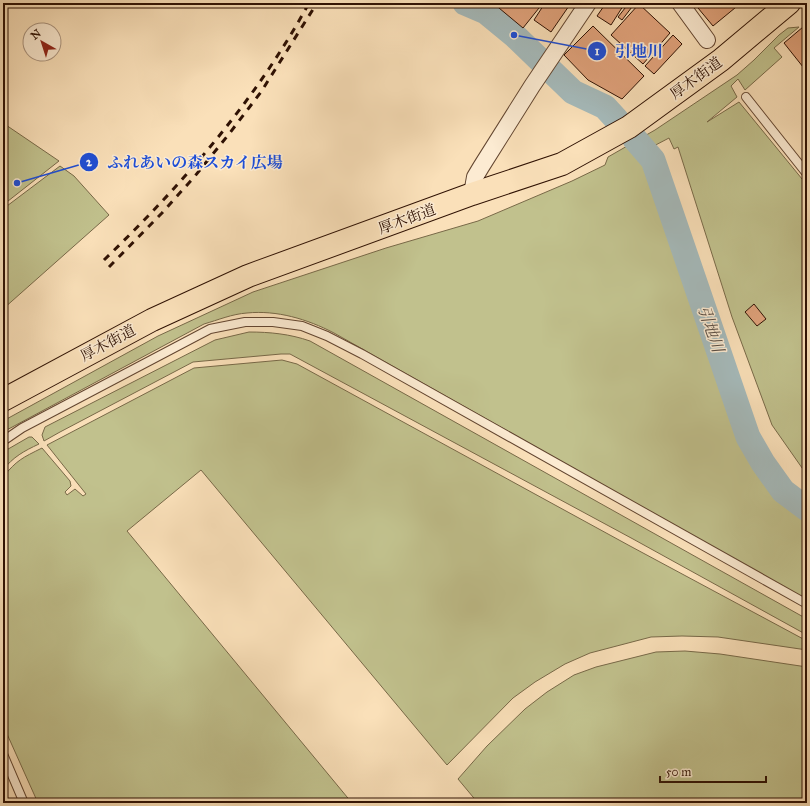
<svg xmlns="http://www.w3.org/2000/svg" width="810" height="806" viewBox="0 0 810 806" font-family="'IM FELL Great Primer','Noto Serif JP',serif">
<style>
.green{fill:#c1c18d;stroke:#786948}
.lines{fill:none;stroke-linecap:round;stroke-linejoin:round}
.river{stroke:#a5babb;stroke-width:25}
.building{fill:#e0a27b;stroke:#2f1103}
.service-casing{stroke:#624530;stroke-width:10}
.minor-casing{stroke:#624530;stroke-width:18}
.primary-casing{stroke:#2f1103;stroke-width:24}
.service{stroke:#fcebd2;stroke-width:8}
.minor{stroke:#fcebd2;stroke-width:16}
.primary{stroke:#fae0b9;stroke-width:22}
.rail{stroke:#2f1103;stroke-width:3;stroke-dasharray:7 7;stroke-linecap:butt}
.labels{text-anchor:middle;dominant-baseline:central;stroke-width:3;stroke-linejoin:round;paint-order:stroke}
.street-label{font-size:15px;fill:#2f1103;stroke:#fcebd2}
.water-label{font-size:16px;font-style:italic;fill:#584c43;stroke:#fcebd2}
.leader{fill:none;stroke:#1d4ed8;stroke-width:1.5}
.callout-dot{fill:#1d4ed8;stroke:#fcebd2;stroke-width:1.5}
.mark-label{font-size:12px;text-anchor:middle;font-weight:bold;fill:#fff}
.callout-label{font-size:16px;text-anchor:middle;font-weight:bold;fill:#1d4ed8;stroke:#fcebd2;stroke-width:3;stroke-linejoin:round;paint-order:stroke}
</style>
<rect width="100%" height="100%" fill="#fae0b9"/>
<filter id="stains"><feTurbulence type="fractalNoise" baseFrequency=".005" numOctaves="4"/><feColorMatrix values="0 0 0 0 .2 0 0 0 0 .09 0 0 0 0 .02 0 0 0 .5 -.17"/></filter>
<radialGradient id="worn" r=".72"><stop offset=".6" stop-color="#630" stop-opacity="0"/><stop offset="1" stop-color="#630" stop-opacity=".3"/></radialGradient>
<g class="green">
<path d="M799 27 774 48 782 57 745 90 738 79 731 86 737 97 707 122 739 102 807 185V475L772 425 732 317 678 147 674 149 669 138 648 149 662 209 687 289 757 460C769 482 784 503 807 517V600L334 333C307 319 277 310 247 313 232 314 218 320 204 324L3 432V421L158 336 253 292 386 248 478 221 572 181 605 165 608 157 655 130 737 75 754 60 779 35 788 28Z"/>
<polygon points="3,123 59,161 3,205"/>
<polygon points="60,166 74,176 109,215 3,309 3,209"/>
<path d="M249 332C270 332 290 334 310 341L807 619V635L633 539 290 354H281L193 362 60 432 44 441 42 435 45 427 215 340Z"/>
<path d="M282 360 297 364 630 546 807 641V650L718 637 682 636 651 637 590 653 565 664 535 682 513 698 447 765 201 470 127 531 352 803H38L3 725V477C17 460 22 458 42 448L70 481 71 486 65 492 67 495 75 489 83 496 86 494 47 445 194 368Z"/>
<path d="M29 437H32L39 444C24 451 13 457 3 470V452Z"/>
<polygon points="685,651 720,654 807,667 807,803 478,803 458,779 487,746 525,709 547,692 574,675 596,667 656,652"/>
</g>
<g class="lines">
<g class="river">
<polyline points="465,3 486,12 514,35 573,92 605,107 616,119"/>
<polyline points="634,138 653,160 748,437 763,463 783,491 807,509"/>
</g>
</g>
<g class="building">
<polygon points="493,3 543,3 523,28"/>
<polygon points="545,3 571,3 551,32 534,20"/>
<polygon points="606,3 625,3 611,25 597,16"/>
<polygon points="629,3 635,3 622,20 618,17"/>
<polygon points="704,3 741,3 713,26 698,8"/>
<polygon points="639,4 670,33 643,64 611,35"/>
<polygon points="593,26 644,76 622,99 588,80 564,55"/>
<polygon points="803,27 807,31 807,72 784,43"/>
<polygon points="673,35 682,44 654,74 645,66"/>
<polygon points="754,304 766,319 757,326 745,312"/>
</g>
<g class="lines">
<defs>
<g id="service">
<polyline points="746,97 807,174"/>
<polyline points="3,441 22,428 210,329 245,322 273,322 302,326 327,336 362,354 807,604"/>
<polyline points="3,754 24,803"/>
</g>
<g id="minor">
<polyline points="680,3 707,40"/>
<polyline points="472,194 475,177 481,167 532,86 588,3"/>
</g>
<polyline id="primary" points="3,400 152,320 248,276 472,194 562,164 629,127 721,60 789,3"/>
</defs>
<use href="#service" class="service-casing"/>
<use href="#minor" class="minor-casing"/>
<use href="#primary" class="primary-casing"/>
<use href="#service" class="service"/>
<use href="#minor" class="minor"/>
<use href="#primary" class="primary"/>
<g class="rail">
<path d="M104 260C183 184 256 100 309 3"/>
<polyline points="109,267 162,213 195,176 229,134 261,92 317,3"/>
</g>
</g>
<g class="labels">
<g class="street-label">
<text transform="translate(696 78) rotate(-36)">厚木街道</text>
<text transform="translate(407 219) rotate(-20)">厚木街道</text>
<text transform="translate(108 343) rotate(-28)">厚木街道</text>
</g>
<g class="water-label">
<text transform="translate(711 329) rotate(71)">引地川</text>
</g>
</g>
<path class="leader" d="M514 35L597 51M17 183L89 162"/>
<g class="callout-dot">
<circle cx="514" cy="35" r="4"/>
<circle cx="17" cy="183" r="4"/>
<circle cx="597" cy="51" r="10"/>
<circle cx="89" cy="162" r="10"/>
</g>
<g class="mark-label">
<text x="597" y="55">1</text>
<text x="89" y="166">2</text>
</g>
<g class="callout-label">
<text x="639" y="57">引地川</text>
<text x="195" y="168">ふれあいの森スカイ広場</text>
</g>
<rect width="810" height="806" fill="none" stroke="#fae0b9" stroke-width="16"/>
<rect x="4" y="4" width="802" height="798" fill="none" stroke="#2f1103" stroke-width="2"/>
<rect x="8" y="8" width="794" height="790" fill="none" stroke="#2f1103"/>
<g transform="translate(42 42) rotate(321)"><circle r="19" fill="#fcebd2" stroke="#aa947f"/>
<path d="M0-3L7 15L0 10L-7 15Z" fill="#8f2418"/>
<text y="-6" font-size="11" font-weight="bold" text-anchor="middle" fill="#2f1103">N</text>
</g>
<path d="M660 776v6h106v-6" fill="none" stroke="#2f1103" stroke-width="2"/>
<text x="666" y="776" font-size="12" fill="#2f1103" stroke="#fcebd2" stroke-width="3" paint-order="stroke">50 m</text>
<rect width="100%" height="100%" filter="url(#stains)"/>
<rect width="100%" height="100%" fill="url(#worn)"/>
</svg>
